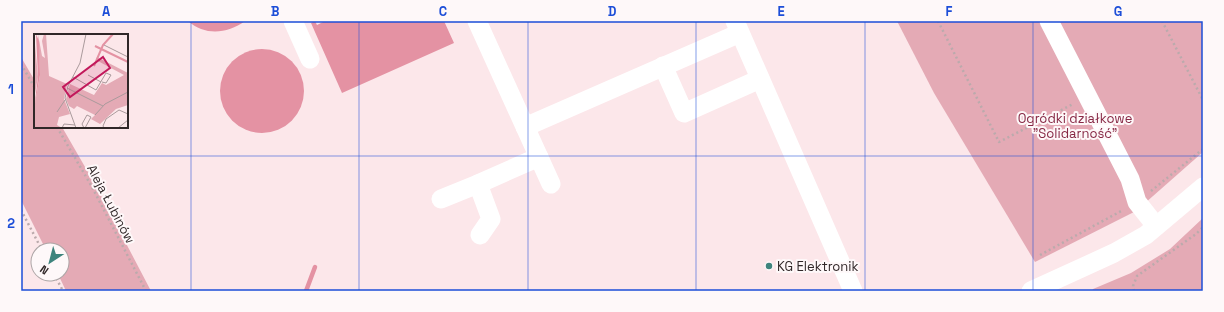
<svg xmlns="http://www.w3.org/2000/svg" width="1224" height="312" viewBox="0 0 1224 312" font-family="'Space Grotesk',sans-serif">
<style>
.green{fill:#e4aab5}
.water{fill:#e492a3}
.lines{fill:none;stroke-linecap:round;stroke-linejoin:round}
.stream{stroke:#e492a3;stroke-width:4.5}
.path{stroke:#bbaaac;stroke-width:2.5;stroke-dasharray:2 3;stroke-linecap:butt}
.minor{stroke:#fff;stroke-width:19}
.grid{fill:none;stroke:#1d4ed8;stroke-width:1;stroke-opacity:0.55}
.poi-dot{fill:#3e847d;stroke:#fef8f9;stroke-width:1.5}
.labels{text-anchor:middle;dominant-baseline:central;stroke-width:4;stroke-linejoin:round;paint-order:stroke}
.park-label{font-size:13px;fill:#872845;stroke:#fef8f9}
.street-label{font-size:13px;fill:#302728;stroke:#fef8f9}
.poi-label{font-size:13px;fill:#302728;stroke:#fef8f9;text-anchor:start}
.inset-river{fill:none;stroke:#e492a3;stroke-width:2}
.inset-road{fill:none;stroke:#aa9a9c;stroke-width:1}
.view{fill:#c2185b;fill-opacity:0.15;stroke:#c2185b;stroke-width:2}
.inset-edge{fill:none;stroke:#302728;stroke-width:2}
.neatline{fill:none;stroke:#1d4ed8;stroke-width:1.5}
.grid-label{font-size:13px;text-anchor:middle;font-weight:bold;fill:#1d4ed8}
</style>
<rect width="100%" height="100%" fill="#fce7ea"/>
<g class="green">
<polygon points="897,21 1203,21 1203,152 1136,211 1035,262 934,93"/>
<polygon points="21,57 35,81 35,127 62,127 96,186 151,291 66,291 58,274 62,274 62,250 46,250 21,200"/>
<polygon points="1203,218 1203,291 1092,291 1093,289 1131,273 1170,249"/>
</g>
<g class="water">
<path d="M188 21H245C227 34 205 36 188 21Z"/>
<polygon points="315,21 317,25 325,21 444,21 454,43 342,93 311,23"/>
<circle cx="262" cy="91" r="42"/>
</g>
<g class="lines">
<polyline class="stream" points="306,291 315,267"/>
<g class="path">
<polyline points="938,21 999,142 1073,104"/>
<polyline points="1162,21 1203,100"/>
<polyline points="21,64 35,88"/>
<polyline points="57,127 92,187 146,291"/>
<polyline points="1151,191 1203,149"/>
<polyline points="21,210 42,250"/>
<polyline points="1040,255 1123,210"/>
<polyline points="54,274 63,291"/>
<polyline points="1134,291 1133,286 1137,276 1196,234 1203,227"/>
</g>
<g class="minor">
<polyline points="293,21 310,59"/>
<polyline points="477,21 551,184"/>
<polyline points="735,21 853,291"/>
<polyline points="1049,21 1130,179 1137,202 1156,226"/>
<polyline points="663,66 684,113 760,79"/>
<polyline points="525,127 740,33"/>
<polyline points="441,199 478,184"/>
<polyline points="480,235 491,219 478,184 539,157"/>
<polyline points="1031,291 1114,253 1146,235 1203,187"/>
</g>
</g>
<path class="grid" d="M191 21V291M359 21V291M528 21V291M696 21V291M865 21V291M1033 21V291M21 156H1203"/>
<circle class="poi-dot" cx="769" cy="266" r="4"/>
<g class="labels">
<g class="park-label">
<text x="1075" y="118">Ogródki działkowe<tspan x="1075" dy="15">"Solidarność"</tspan></text>
</g>
<g class="street-label">
<text transform="translate(111 204) rotate(62)">Aleja Łubinów</text>
</g>
<g class="poi-label">
<text x="777" y="266">KG Elektronik</text>
</g>
</g>
<g transform="translate(34 34)">
<rect width="94" height="94" fill="#fce7ea"/>
<path d="M0 0 4 43 0 65ZM4 0 8 22 11 24 8 7 10 0H12L15 42 33 50 30 65 36 80 25 83 23 91 28 94H0V75L6 41ZM63 23 94 39V71L82 75 66 90 57 85 61 81 43 72 40 75 35 72 32 65 36 50 60 61 68 49 72 51 90 41 62 26Z" fill="#e4aab5"/>
<path d="M2 0 5 7 6 41 0 75 4 43Z" fill="#e492a3"/>
<path class="inset-river" d="M61 12 94 28M60 32 69 11 79 0"/>
<path class="inset-road" d="M70 11 94 23M54 41 67 48M39 43 62 56 72 39 77 41 72 49 68 48M33 54 69 72M23 78 31 66M61 81 71 70 94 58M28 94 30 90 41 91M42 94 31 64 34 52 46 29 52 0M50 94 48 90 53 81 57 83 51 94M70 94 69 92 72 85 85 76 94 80M84 94 94 86"/>
<path class="view" d="M69 23 76 34 36 63 29 53Z"/>
<rect width="94" height="94" class="inset-edge"/>
</g>
<rect width="1224" height="312" fill="none" stroke="#fef8f9" stroke-width="44"/>
<g transform="translate(50 262) rotate(216)"><circle r="19" fill="#fef8f9" stroke="#aca4a5"/>
<path d="M0-3L7 15L0 10L-7 15Z" fill="#3e847d"/>
<text y="-6" font-size="11" font-weight="bold" text-anchor="middle" fill="#302728">N</text>
</g>
<rect x="22" y="22" width="1180" height="268" class="neatline"/>
<g class="grid-label">
<text x="106" y="16">A</text>
<text x="275" y="16">B</text>
<text x="443" y="16">C</text>
<text x="612" y="16">D</text>
<text x="781" y="16">E</text>
<text x="949" y="16">F</text>
<text x="1118" y="16">G</text>
<text x="11" y="94">1</text>
<text x="11" y="228">2</text>
</g>
</svg>
